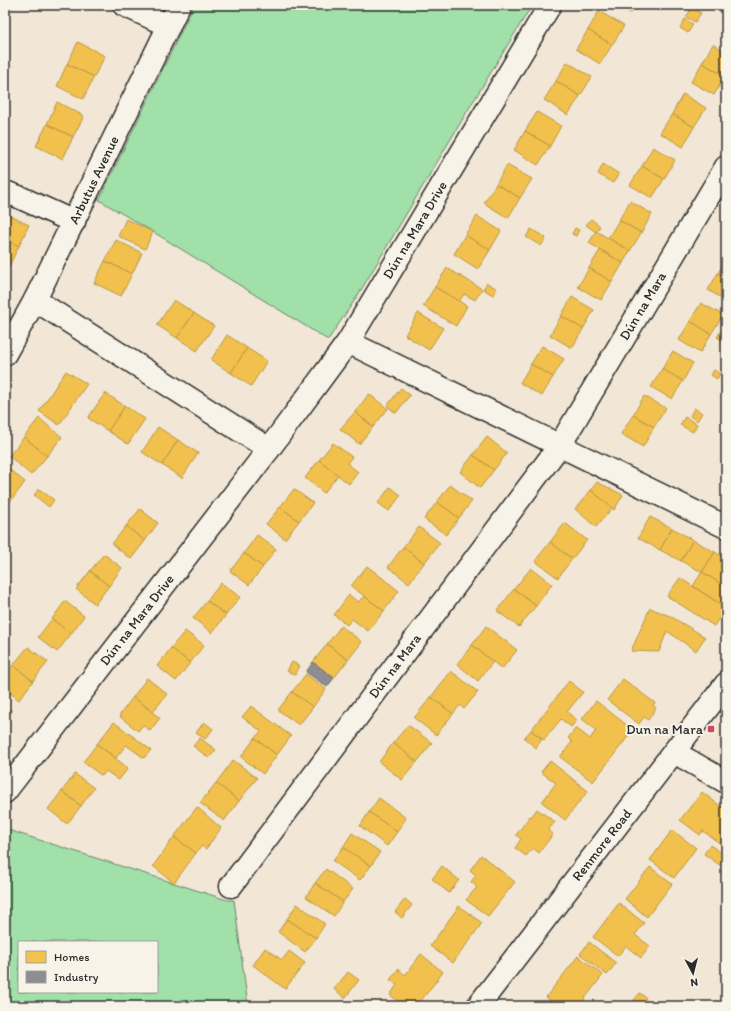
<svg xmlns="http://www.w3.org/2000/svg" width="731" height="1011" viewBox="0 0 731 1011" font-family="Itim,sans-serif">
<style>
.green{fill:#a1e0a9;stroke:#66866a;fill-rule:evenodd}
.homes{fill:#f2c14e;stroke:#b69444}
.industry{fill:#8d8d92;stroke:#707073}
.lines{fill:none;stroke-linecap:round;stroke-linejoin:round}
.minor-casing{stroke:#2b2b2b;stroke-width:25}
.minor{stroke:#f7f3e8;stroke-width:22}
.poi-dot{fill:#d1495b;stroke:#f7f3e8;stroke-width:1.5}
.labels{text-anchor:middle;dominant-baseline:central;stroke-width:4;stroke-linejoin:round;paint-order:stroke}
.street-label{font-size:14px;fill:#2b2b2b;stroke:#f7f3e8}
.poi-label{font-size:14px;fill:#2b2b2b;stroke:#f7f3e8;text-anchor:end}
</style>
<rect width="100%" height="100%" fill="#f2e7d6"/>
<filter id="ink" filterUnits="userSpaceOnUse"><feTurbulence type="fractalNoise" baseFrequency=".025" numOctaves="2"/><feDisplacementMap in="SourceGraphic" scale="8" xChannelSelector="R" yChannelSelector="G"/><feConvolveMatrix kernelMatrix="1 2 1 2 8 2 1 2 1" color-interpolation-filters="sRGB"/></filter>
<g filter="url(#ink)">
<g class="green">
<polygon points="194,5 532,5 471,105 358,295 328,340 155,233 99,200"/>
<path d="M5 829 227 900H234L248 1006H5ZM19 942H157V992H19Z"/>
</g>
<g class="homes">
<polygon points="617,5 636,5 631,13"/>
<polygon points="692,8 701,13 695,22 686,17"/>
<polygon points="599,11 624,26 612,45 588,30"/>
<polygon points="685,19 693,24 688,33 680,28"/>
<polygon points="726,22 726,34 720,31"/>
<polygon points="588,30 612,45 600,64 576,49"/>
<polygon points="78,42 105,56 94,77 67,64"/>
<polygon points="713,44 726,52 726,74 725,76 702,63"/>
<polygon points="567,62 592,77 580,96 556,81"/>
<polygon points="702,63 725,76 714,95 691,82"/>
<polygon points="67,64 94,77 83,99 57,86"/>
<polygon points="556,81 580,96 568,115 544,100"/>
<polygon points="683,94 706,108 694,127 672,114"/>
<polygon points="57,102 84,116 73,137 47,124"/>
<polygon points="537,112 561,126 550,146 525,131"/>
<polygon points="672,114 694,127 683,147 660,133"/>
<polygon points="47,124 73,137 63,159 36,146"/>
<polygon points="525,131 550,146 538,165 514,150"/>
<polygon points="653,147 675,160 664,179 642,166"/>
<polygon points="603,164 619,174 613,183 598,174"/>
<polygon points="507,165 532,179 520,198 496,184"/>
<polygon points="642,166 664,179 652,198 630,185"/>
<polygon points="496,184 520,198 508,218 484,203"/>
<polygon points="630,201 652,214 641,233 619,220"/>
<polygon points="5,213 29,225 19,246 5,239"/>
<polygon points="477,216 501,231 490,250 465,235"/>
<polygon points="126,219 153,232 145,249 118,236"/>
<polygon points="591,219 600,226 596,232 586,225"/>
<polygon points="619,220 641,233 630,251 608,238"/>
<polygon points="575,228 579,230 576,236 572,234"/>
<polygon points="531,229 546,238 541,246 526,237"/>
<polygon points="596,231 630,251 623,263 589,243"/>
<polygon points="465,235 490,250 478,269 454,254"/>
<polygon points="5,239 19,246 5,274"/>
<polygon points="116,240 142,253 132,274 105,261"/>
<polygon points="600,250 623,263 612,282 589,268"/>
<polygon points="726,260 726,277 718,273"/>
<polygon points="105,261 132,274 121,296 94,283"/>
<polygon points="447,268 482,289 475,300 464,294 459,302 435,287"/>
<polygon points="589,268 612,282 601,300 578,287"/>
<polygon points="718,273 726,277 726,301 708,290"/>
<polygon points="487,283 497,289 493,295 483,289"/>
<polygon points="435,287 467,306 456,326 423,306"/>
<polygon points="572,297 594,310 583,329 561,316"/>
<polygon points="174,300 194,313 177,338 157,325"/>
<polygon points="701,303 723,315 711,334 690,321"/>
<polygon points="194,313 214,326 197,351 177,338"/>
<polygon points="418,313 443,328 429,350 405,335"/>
<polygon points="561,316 583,329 572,348 550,335"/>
<polygon points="690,321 711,334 700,353 679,340"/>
<polygon points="725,324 726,325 726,343 717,337"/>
<polygon points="227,335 247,348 231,373 211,360"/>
<polygon points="542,346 564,359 553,377 531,364"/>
<polygon points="247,348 267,361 251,386 231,373"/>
<polygon points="673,351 693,363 683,381 662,369"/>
<polygon points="531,364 553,377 542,396 520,383"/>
<polygon points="662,369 683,381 672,399 651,387"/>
<polygon points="714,370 720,374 717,379 711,375"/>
<polygon points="66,371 87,384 59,425 39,411"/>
<polygon points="401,388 410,395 396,413 387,406"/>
<polygon points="105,393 125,406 108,431 88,418"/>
<polygon points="369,394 388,409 373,427 355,412"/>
<polygon points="644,396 666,408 654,427 633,415"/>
<polygon points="125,406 145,419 128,444 108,431"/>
<polygon points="694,408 702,413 697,421 690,416"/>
<polygon points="355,412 373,427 359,444 340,429"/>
<polygon points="633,415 654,427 643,447 621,434"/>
<polygon points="685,417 697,424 693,432 680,425"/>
<polygon points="39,418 62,437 47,456 24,437"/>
<polygon points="158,427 178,440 162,465 142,452"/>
<polygon points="24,437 47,456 31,475 9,456"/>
<polygon points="487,437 507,453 494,470 473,455"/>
<polygon points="178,440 198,453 182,478 162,465"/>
<polygon points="333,443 352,457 347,463 358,472 349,484 319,460"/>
<polygon points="473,455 494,470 480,488 460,472"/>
<polygon points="319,460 338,475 324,493 305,478"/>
<polygon points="5,466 25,482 10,502 5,497"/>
<polygon points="597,482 623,495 614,510 591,490"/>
<polygon points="450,485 472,501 459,518 437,502"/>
<polygon points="390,487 401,495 389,511 378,503"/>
<polygon points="39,489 54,500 49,507 34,495"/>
<polygon points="294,489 313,503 299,521 280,507"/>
<polygon points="591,490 612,508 596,527 575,509"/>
<polygon points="5,497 10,502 5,508"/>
<polygon points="437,502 459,518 446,535 424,519"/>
<polygon points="280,507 299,521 285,539 266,524"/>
<polygon points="140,509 158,523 145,541 126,526"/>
<polygon points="650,517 672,528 660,550 638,538"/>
<polygon points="565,523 587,540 572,559 550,542"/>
<polygon points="126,526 145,541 131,559 112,544"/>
<polygon points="419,527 440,543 424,563 403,547"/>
<polygon points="672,528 693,540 681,561 660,550"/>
<polygon points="257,535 276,549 263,567 244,553"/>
<polygon points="5,537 11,542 5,549"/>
<polygon points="693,540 715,552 702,572 681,561"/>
<polygon points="550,542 572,559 558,578 535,561"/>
<polygon points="403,547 424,563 409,583 388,567"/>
<polygon points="715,552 726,559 726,587 702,572"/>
<polygon points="244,553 263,567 249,585 230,571"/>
<polygon points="104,554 122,568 109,586 90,571"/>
<polygon points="367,566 399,591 384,611 351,586"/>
<polygon points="531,568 552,584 536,606 514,589"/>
<polygon points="90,571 109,586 95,604 76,589"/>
<polygon points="702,572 726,587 726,608 693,586"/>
<polygon points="5,578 11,583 5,589"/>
<polygon points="680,578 726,608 714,626 667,596"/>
<polygon points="221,583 240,597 226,615 207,601"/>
<polygon points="514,589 536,606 519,627 497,611"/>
<polygon points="349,595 358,602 364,596 384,611 368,631 352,619 347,625 334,615"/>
<polygon points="65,601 84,616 71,634 52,619"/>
<polygon points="207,601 226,615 212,633 193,618"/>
<polygon points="650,608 670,616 705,637 696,651 667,631 659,652 631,651"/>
<polygon points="52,619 71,634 57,652 38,637"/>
<polygon points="341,626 362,642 348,660 327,644"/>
<polygon points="486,626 517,650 502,669 472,645"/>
<polygon points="185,631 204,645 190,663 171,648"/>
<polygon points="327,644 348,660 334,678 313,662"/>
<polygon points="472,645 493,662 478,681 457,664"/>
<polygon points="28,647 48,662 33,681 13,665"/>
<polygon points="171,648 190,663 176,681 157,666"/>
<polygon points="292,662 300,666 295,675 287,671"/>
<polygon points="13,665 33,681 19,700 5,689 5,675"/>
<polygon points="451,671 478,692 464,709 460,705 453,714 431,697"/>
<polygon points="306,674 326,689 313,707 292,692"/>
<polygon points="147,678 167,694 153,712 133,697"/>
<polygon points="623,679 655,703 653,706 656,708 648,720 644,717 639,724 607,700"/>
<polygon points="569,681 583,692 567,712 577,720 571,727 561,719 544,740 531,730"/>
<polygon points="292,692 313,707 299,725 278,710"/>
<polygon points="133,697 160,718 150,731 143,725 138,731 119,716"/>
<polygon points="431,697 453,714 436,735 414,718"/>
<polygon points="596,701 633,730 593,782 560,757 572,742 568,738 576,728 590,739 596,730 582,719"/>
<polygon points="5,706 12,711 5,720"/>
<polygon points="251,706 291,736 277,755 255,738 261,731 242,717"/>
<polygon points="114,722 151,750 144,758 126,745 116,758 97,744"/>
<polygon points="204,722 213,729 205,739 196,733"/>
<polygon points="408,725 432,743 417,762 393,743"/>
<polygon points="531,730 542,739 536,748 524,738"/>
<polygon points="200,738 216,750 209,758 193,746"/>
<polygon points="255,738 277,755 263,774 241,757"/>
<polygon points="393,743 417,762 402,780 379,762"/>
<polygon points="97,744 128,768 119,780 106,771 102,776 83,762"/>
<polygon points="233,760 257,778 239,801 216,783"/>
<polygon points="550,761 588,791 565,820 542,802 556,783 541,772"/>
<polygon points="75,774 94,788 81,806 62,791"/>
<polygon points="216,783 239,801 224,821 200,803"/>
<polygon points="62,791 81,806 67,824 48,809"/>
<polygon points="702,792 723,808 726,803 726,839 722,845 703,831 700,835 680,820"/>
<polygon points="379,798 406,818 397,832 369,812"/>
<polygon points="197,807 221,828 206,849 202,846 196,853 174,837"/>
<polygon points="537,809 555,822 548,830 553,834 539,853 533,848 526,856 515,848 521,839 516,835 530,816 531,817"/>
<polygon points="369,812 397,832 387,846 360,826"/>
<polygon points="672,830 696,848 674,878 650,860"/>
<polygon points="352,833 380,852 371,866 343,847"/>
<polygon points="174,837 196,853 174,883 153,866"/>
<polygon points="710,845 726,856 726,859 721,866 704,854"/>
<polygon points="343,847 371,866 360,880 333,861"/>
<polygon points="481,855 515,882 488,916 466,900 477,887 471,882 476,875 470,870"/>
<polygon points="442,866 459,880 449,893 432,879"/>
<polygon points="650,867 672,884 647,917 625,899"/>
<polygon points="326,869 353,889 343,902 315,883"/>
<polygon points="315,883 343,902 334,916 306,897"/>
<polygon points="405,899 412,905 402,918 395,912"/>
<polygon points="619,903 644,923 635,935 650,946 641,958 626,946 618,956 593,937"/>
<polygon points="297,904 325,924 316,938 287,919"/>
<polygon points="459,906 482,923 453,963 430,946"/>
<polygon points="287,919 316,938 305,952 278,932"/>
<polygon points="589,942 616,963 607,975 580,954"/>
<polygon points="265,948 282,960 289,951 305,963 285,989 253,965"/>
<polygon points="421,954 443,972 417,1006 404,1006 390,995 397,985 390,980 398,969 405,975"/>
<polygon points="578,956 603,975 579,1006 557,1006 546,997"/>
<polygon points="348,972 359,980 345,998 334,989"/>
<polygon points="640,993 646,998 645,999 652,1006 629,1006"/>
<polygon points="542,1001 549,1006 538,1006"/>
</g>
<polygon class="industry" points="313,662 334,678 327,687 306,672"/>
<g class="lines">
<defs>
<g id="minor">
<polyline points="124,5 169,26"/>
<polyline points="5,192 19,197 74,222"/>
<polyline points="35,300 269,449"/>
<polyline points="348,342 726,527"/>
<polyline points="5,354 35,300 179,5"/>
<polyline points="674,752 726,782"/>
<polyline points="5,792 269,449 348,342 550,5"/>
<polyline points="231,886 560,445 726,167"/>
<polyline points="478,1006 726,684"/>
</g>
</defs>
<use href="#minor" class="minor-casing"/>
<use href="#minor" class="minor"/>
</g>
</g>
<rect class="poi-dot" x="707" y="725" width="8" height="8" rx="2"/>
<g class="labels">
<g class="street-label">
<text transform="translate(94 180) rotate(-64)">Arbutus Avenue</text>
<text transform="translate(415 230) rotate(-59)">Dún na Mara Drive</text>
<text transform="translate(643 306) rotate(-59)">Dún na Mara</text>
<text transform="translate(137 620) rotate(-52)">Dún na Mara Drive</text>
<text transform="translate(395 666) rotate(-53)">Dún na Mara</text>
<text transform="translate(602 845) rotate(-52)">Renmore Road</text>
</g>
<g class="poi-label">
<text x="703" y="729">Dun na Mara</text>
</g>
</g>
<rect width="731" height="1011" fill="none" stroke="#f7f3e8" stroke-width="20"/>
<rect x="10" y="10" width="711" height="991" fill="none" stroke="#2b2b2b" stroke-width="1.5" filter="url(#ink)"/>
<rect x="18" y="941" width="140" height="52" fill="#f7f3e8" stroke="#a5a39c"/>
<rect x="26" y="951" width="20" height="12" fill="#f2c14e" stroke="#a5a39c"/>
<text x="54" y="961" font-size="12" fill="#2b2b2b">Homes</text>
<rect x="26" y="971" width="20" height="12" fill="#8d8d92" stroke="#a5a39c"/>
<text x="54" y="981" font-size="12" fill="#2b2b2b">Industry</text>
<g transform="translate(693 973) rotate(173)" stroke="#f7f3e8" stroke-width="3" paint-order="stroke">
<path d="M0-3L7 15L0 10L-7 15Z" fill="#2b2b2b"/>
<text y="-6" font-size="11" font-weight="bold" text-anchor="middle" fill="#2b2b2b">N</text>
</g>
</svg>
